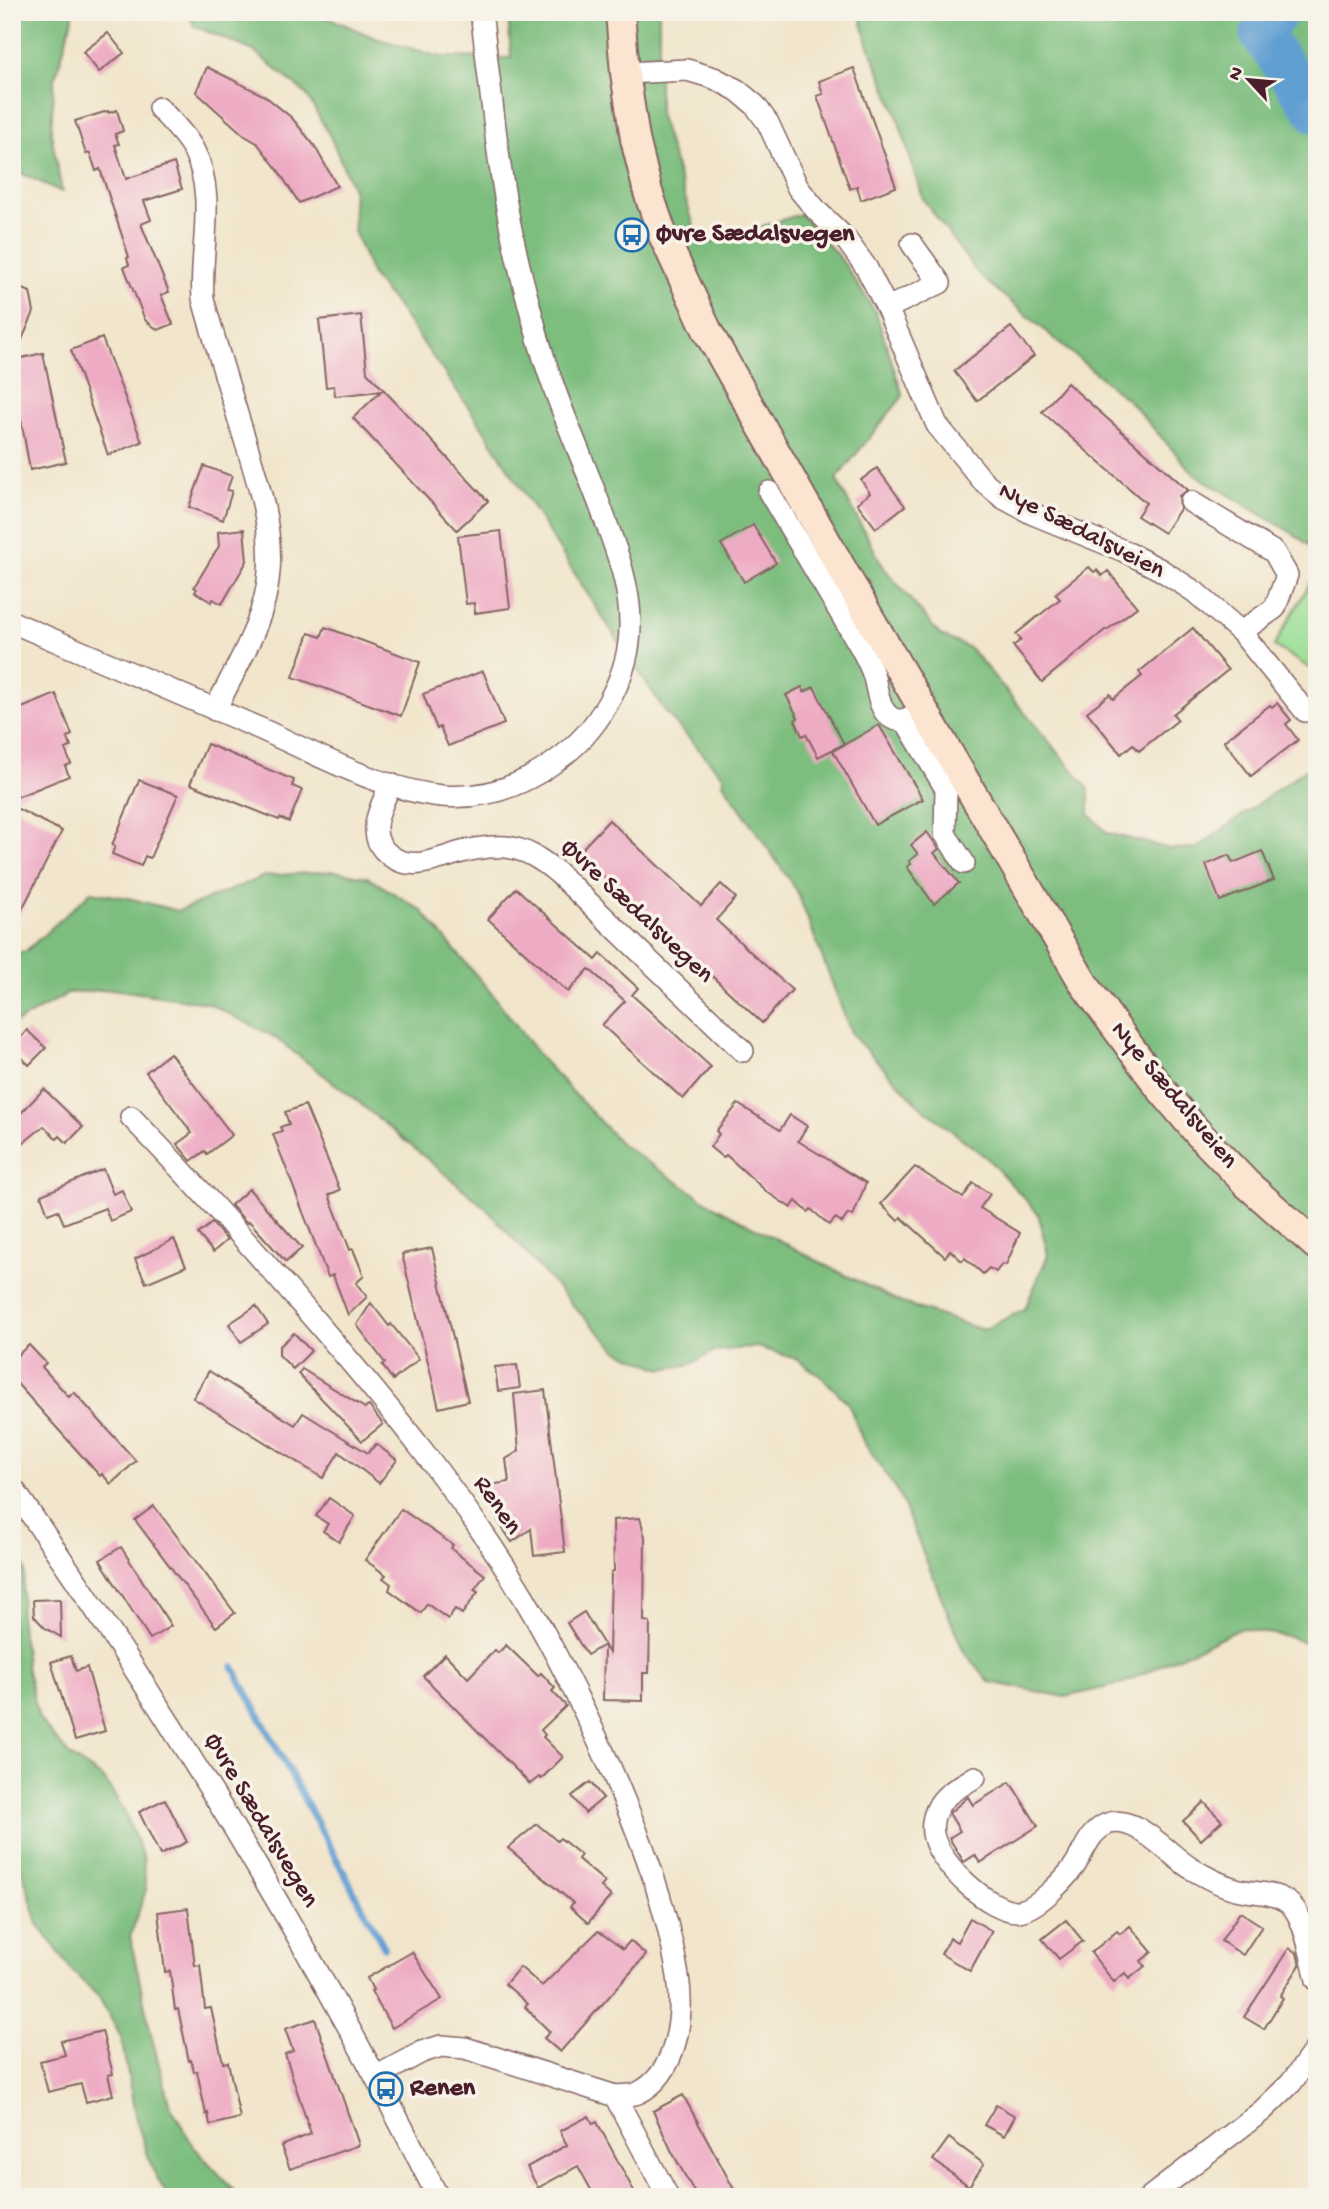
<svg xmlns="http://www.w3.org/2000/svg" width="1329" height="2209" viewBox="0 0 1329 2209" font-family="'Gochi Hand',sans-serif">
<style>
.green{fill:#9cdf96;stroke:#737f60;stroke-width:2}
.forest{fill:#7dbe7f;stroke:#646e55;stroke-width:2}
.lines{fill:none;stroke-linecap:round;stroke-linejoin:round}
.stream{stroke:#609fd2;stroke-width:7}
.river{stroke:#609fd2;stroke-width:42}
.building{fill:#eeacc4}
.minor-casing{stroke:#846463;stroke-width:24}
.secondary-casing{stroke:#846463;stroke-width:32}
.minor{stroke:#fff;stroke-width:21}
.secondary{stroke:#fce5d0;stroke-width:28}
.labels{text-anchor:middle;dominant-baseline:central;stroke-width:7;stroke-linejoin:round;paint-order:stroke}
.poi-label{font-size:26px;font-weight:bold;fill:#4a1f2b;stroke:#f7f3e8;text-anchor:start}
.street-label{font-size:26px;fill:#4a1f2b;stroke:#f7f3e8}
</style>
<rect width="100%" height="100%" fill="#f7f3e8"/>
<filter id="ink" filterUnits="userSpaceOnUse"><feTurbulence type="fractalNoise" baseFrequency=".0143" numOctaves="2"/><feDisplacementMap in="SourceGraphic" scale="14" xChannelSelector="R" yChannelSelector="G"/><feConvolveMatrix kernelMatrix="1 2 1 2 8 2 1 2 1" color-interpolation-filters="sRGB"/></filter>
<filter id="wash" filterUnits="userSpaceOnUse"><feTurbulence type="fractalNoise" baseFrequency=".00686" numOctaves="4" result="noise"/><feDisplacementMap in="SourceGraphic" scale="28" xChannelSelector="R" yChannelSelector="G"/><feGaussianBlur stdDeviation="1.57" result="paint"/><feColorMatrix in="noise" values="0 0 0 0 0 0 0 0 0 0 0 0 0 0 0 0 0 1.4 0 .05"/><feComposite in="paint" operator="in"/></filter>
<g filter="url(#wash)">
<rect width="100%" height="100%" fill="#f1e5cb"/>
<polygon class="green" points="1312,580 1317,583 1316,672 1274,646"/>
<g class="forest">
<polygon points="12,12 74,12 54,83 51,133 62,192 12,169"/>
<polygon points="188,12 316,12 375,38 441,57 511,58 508,12 659,12 659,113 700,246 801,214 841,259 876,313 903,396 836,479 884,568 940,635 970,648 1089,789 1089,814 1107,833 1170,849 1197,848 1317,761 1317,1647 1293,1638 1241,1628 1121,1684 1065,1697 989,1682 963,1650 899,1494 863,1441 848,1403 823,1378 797,1359 757,1347 714,1351 691,1364 662,1369 618,1351 578,1311 486,1208 351,1096 273,1036 208,1003 112,989 69,993 12,1025 12,954 26,951 91,892 128,898 178,911 265,876 335,871 367,877 421,910 493,995 541,1058 622,1145 712,1205 835,1270 902,1303 983,1330 1025,1309 1048,1255 1038,1213 987,1158 920,1106 852,1035 797,891 723,783 724,777 667,714 597,609 481,425 397,306 372,276 354,230 353,189 330,136 306,94 254,51 194,26"/>
<polygon points="859,12 1317,12 1317,551 1292,533 1194,474 1130,402 979,275 923,199 895,109 867,41"/>
<polygon points="12,1532 18,1540 25,1571 20,1615 27,1671 39,1719 70,1756 104,1779 122,1807 143,1856 146,1890 130,1937 151,2034 169,2103 193,2146 240,2197 168,2197 153,2170 136,2120 121,2037 99,1997 73,1972 38,1924 12,1836"/>
</g>
<g class="lines">
<polyline class="stream" points="233,1667 384,1947"/>
<polyline class="river" points="1278,12 1261,34 1317,113"/>
</g>
<g id="blocks">
<g class="building">
<polygon points="108,33 124,53 99,72 83,52"/>
<polygon points="207,67 265,96 292,118 314,145 337,186 299,203 278,170 257,143 245,136 196,92"/>
<polygon points="854,68 896,187 861,200 857,186 850,189 817,96 823,94 819,81"/>
<polygon points="117,110 123,131 115,134 119,144 115,145 126,179 174,163 182,189 144,201 151,220 141,224 169,292 161,295 173,324 158,330 145,320 124,267 129,265 127,258 129,257 100,169 96,171 90,153 86,154 75,121 108,111 109,113"/>
<polygon points="12,284 30,292 34,312 13,360 43,353 66,462 30,470 12,368"/>
<polygon points="361,315 367,372 488,501 457,530 353,418 381,391 335,396 334,386 326,387 319,320"/>
<polygon points="1011,327 1034,356 977,401 954,371"/>
<polygon points="102,338 142,442 108,455 71,350"/>
<polygon points="1067,383 1188,490 1179,496 1180,509 1164,533 1137,516 1146,503 1042,412"/>
<polygon points="204,466 232,476 227,490 232,491 223,520 189,507"/>
<polygon points="877,468 905,506 876,528 857,503 870,493 861,480"/>
<polygon points="753,525 776,563 744,582 721,544"/>
<polygon points="244,529 247,561 222,604 213,599 211,602 195,592 197,589 194,587 219,546 218,532"/>
<polygon points="501,531 510,608 475,613 474,603 466,604 458,536"/>
<polygon points="1089,567 1094,572 1097,570 1102,576 1108,571 1137,607 1107,630 1106,629 1042,682 1013,646 1021,640 1016,634 1060,599 1055,594"/>
<polygon points="325,627 420,662 401,716 293,677 309,633 321,637"/>
<polygon points="1193,628 1228,670 1173,714 1178,720 1154,739 1139,751 1133,744 1121,754 1087,712 1110,694 1113,699 1142,676 1139,672"/>
<polygon points="483,671 504,724 448,746 440,727 437,729 423,694"/>
<polygon points="802,687 804,692 814,687 844,744 818,757 806,734 802,736 795,720 798,718 786,695"/>
<polygon points="56,694 72,735 67,737 71,747 65,749 71,764 65,766 69,776 12,799 12,712"/>
<polygon points="1277,703 1291,720 1286,724 1298,740 1251,776 1224,741 1270,705 1272,707"/>
<polygon points="879,725 923,799 875,825 833,751"/>
<polygon points="207,744 294,780 292,786 302,790 289,822 280,818 279,820 190,784"/>
<polygon points="139,780 178,795 150,858 145,856 141,866 112,854 115,846 112,845"/>
<polygon points="12,806 62,831 12,929"/>
<polygon points="609,820 701,906 721,884 736,898 716,920 792,990 762,1023 686,952 680,958 655,935 660,929 578,853"/>
<polygon points="927,832 939,849 934,853 959,883 934,904 907,867 911,864 909,861 918,854 911,845"/>
<polygon points="1262,851 1274,880 1220,901 1206,865 1229,855 1233,863"/>
<polygon points="516,888 596,960 601,954 638,988 632,995 711,1067 683,1099 602,1025 625,1001 589,969 568,992 488,919"/>
<polygon points="27,1030 46,1048 29,1065 12,1048"/>
<polygon points="170,1053 232,1135 207,1154 205,1151 191,1161 177,1144 192,1133 146,1072"/>
<polygon points="44,1089 83,1127 67,1143 60,1136 57,1139 44,1126 12,1152 12,1103 22,1112"/>
<polygon points="738,1104 780,1130 790,1115 807,1126 798,1141 866,1183 853,1216 848,1214 842,1223 836,1218 829,1225 811,1209 808,1212 796,1201 791,1208 767,1192 726,1155 723,1158 710,1147 719,1134 716,1131"/>
<polygon points="305,1105 340,1190 329,1195 350,1250 353,1249 364,1276 356,1283 367,1297 348,1315 333,1275 328,1277 273,1134 282,1131 280,1127 289,1124 285,1112"/>
<polygon points="915,1167 963,1198 973,1183 990,1194 980,1208 1020,1233 1006,1265 1002,1264 996,1272 989,1268 983,1274 965,1258 962,1261 950,1250 945,1257 901,1217 898,1221 881,1204"/>
<polygon points="103,1169 113,1194 122,1190 131,1212 110,1221 105,1208 64,1224 58,1210 48,1214 41,1195"/>
<polygon points="249,1189 302,1248 286,1262 249,1221 247,1223 231,1205"/>
<polygon points="212,1223 227,1240 213,1252 198,1234"/>
<polygon points="174,1239 186,1266 146,1283 135,1259"/>
<polygon points="432,1248 468,1401 439,1408 402,1254"/>
<polygon points="371,1303 389,1326 391,1324 419,1359 393,1380 382,1365 385,1363 357,1325"/>
<polygon points="256,1306 268,1324 241,1342 229,1324"/>
<polygon points="294,1333 311,1351 293,1369 279,1355 279,1347"/>
<polygon points="29,1345 46,1363 42,1367 69,1397 74,1392 136,1461 111,1484 102,1474 100,1476 12,1378 12,1360"/>
<polygon points="517,1365 520,1388 498,1391 495,1367"/>
<polygon points="302,1369 365,1408 369,1406 383,1424 362,1441 298,1374"/>
<polygon points="209,1371 295,1425 303,1413 368,1453 376,1444 397,1460 379,1483 339,1452 323,1478 193,1398"/>
<polygon points="545,1390 565,1552 534,1556 531,1529 512,1542 498,1521 505,1517 484,1486 509,1482 506,1459 519,1451 514,1394"/>
<polygon points="329,1498 355,1516 339,1542 323,1531 328,1524 316,1516"/>
<polygon points="154,1506 235,1613 216,1627 135,1520"/>
<polygon points="401,1509 453,1545 451,1548 455,1552 485,1575 474,1590 478,1592 462,1614 455,1609 448,1619 427,1604 421,1613 389,1590 391,1584 383,1578 386,1575 365,1560"/>
<polygon points="640,1518 645,1537 644,1621 650,1622 649,1673 643,1673 643,1701 603,1700 604,1645 587,1655 567,1623 584,1612 609,1653 611,1572 614,1571 613,1520"/>
<polygon points="121,1547 171,1626 150,1639 100,1560"/>
<polygon points="60,1599 61,1637 45,1628 34,1616 33,1600"/>
<polygon points="506,1645 538,1676 541,1673 555,1688 552,1691 566,1706 541,1730 545,1735 543,1737 563,1757 541,1779 539,1777 530,1784 423,1676 445,1654 468,1678 495,1650 498,1653"/>
<polygon points="71,1656 76,1671 87,1667 105,1731 75,1740 51,1662"/>
<polygon points="590,1782 603,1798 585,1813 572,1796"/>
<polygon points="1010,1782 1038,1826 980,1863 975,1855 964,1862 949,1838 960,1831 949,1813 968,1797 973,1805"/>
<polygon points="165,1799 187,1842 160,1855 139,1812"/>
<polygon points="1204,1802 1222,1821 1201,1840 1183,1821"/>
<polygon points="537,1824 557,1841 560,1838 581,1855 578,1859 605,1882 601,1887 611,1896 588,1923 570,1907 573,1903 508,1848"/>
<polygon points="188,1908 195,1966 200,1965 205,2009 211,2008 223,2063 228,2062 240,2118 210,2125 208,2113 206,2114 197,2071 194,2072 191,2060 189,2061 178,2009 175,2010 170,1971 165,1972 158,1912"/>
<polygon points="1240,1912 1262,1926 1243,1955 1221,1941"/>
<polygon points="970,1918 992,1931 970,1971 941,1954 950,1938 957,1942"/>
<polygon points="1066,1920 1083,1941 1059,1959 1042,1939"/>
<polygon points="1130,1926 1152,1952 1141,1961 1145,1966 1129,1979 1125,1973 1114,1982 1091,1953 1117,1931 1120,1934"/>
<polygon points="598,1931 623,1949 630,1941 646,1955 560,2052 544,2038 550,2032 525,2007 528,2004 505,1984 520,1967 542,1986"/>
<polygon points="1289,1948 1297,1953 1300,1965 1280,1996 1283,1998 1264,2029 1244,2017"/>
<polygon points="412,1952 442,1999 392,2028 371,1991 373,1990 367,1978"/>
<polygon points="315,2019 359,2145 290,2169 281,2146 311,2134 285,2054 293,2051 285,2029"/>
<polygon points="102,2031 113,2074 108,2075 113,2095 86,2102 81,2084 48,2092 40,2061 65,2055 61,2041"/>
<polygon points="683,2095 714,2152 738,2197 697,2197 672,2152 653,2111"/>
<polygon points="996,2105 1015,2116 1004,2136 984,2125"/>
<polygon points="589,2116 593,2124 597,2122 637,2197 595,2197 578,2166 538,2188 527,2167 567,2145 560,2131"/>
<polygon points="949,2138 984,2164 969,2186 933,2160"/>
</g>
</g>
</g>
<g filter="url(#ink)">
<use href="#blocks" fill-opacity="0" stroke="#846463" stroke-width="2"/>
<g class="lines">
<defs>
<g id="minor">
<polyline points="625,73 687,70 714,78 737,90 755,105 768,123 798,188 817,211 844,237 866,267 887,308 937,425 983,481 1003,498 1033,514 1124,551 1161,570 1195,592 1241,632 1305,711"/>
<path d="M159 108C171 121 185 134 193 149 218 195 199 251 203 299 215 342 228 384 241 427 255 473 273 522 269 572 266 620 236 667 215 710"/>
<polyline points="887,308 940,283 912,244"/>
<path d="M769 492 861 648C865 656 870 665 873 674 878 689 878 717 898 720 907 721 917 713 924 710"/>
<polyline points="1191,502 1274,552 1287,575 1275,608 1241,632"/>
<path d="M12 622C95 658 178 693 261 729 316 754 382 790 442 796 488 800 529 783 564 755 602 725 631 672 630 623 630 588 618 554 606 522 583 457 552 394 535 327 527 298 519 268 513 239 497 165 491 88 481 12"/>
<polyline points="905,720 946,789 945,834 964,863"/>
<path d="M391 784C382 804 367 830 383 849 405 874 432 861 458 853 472 849 490 846 506 847 526 849 542 860 558 873L743 1051"/>
<path d="M131 1117C192 1180 250 1245 307 1311 385 1401 462 1494 523 1596 556 1651 584 1709 610 1767 640 1836 666 1901 678 1976 684 2014 678 2074 638 2093 632 2096 622 2095 615 2096L465 2048 441 2046 422 2052 377 2076"/>
<path d="M12 1487C170 1713 314 1951 438 2197"/>
<path d="M975 1777C963 1785 945 1793 938 1807 933 1816 931 1828 934 1838 941 1865 990 1912 1018 1911 1036 1910 1065 1879 1075 1865 1084 1851 1090 1831 1107 1824 1136 1813 1169 1856 1192 1869 1206 1877 1220 1885 1236 1889 1254 1894 1276 1891 1291 1905 1305 1918 1312 1960 1317 1980"/>
<polyline points="615,2096 668,2197"/>
<polyline points="1150,2197 1262,2111 1291,2083 1317,2047"/>
</g>
<polyline id="secondary" points="620,12 625,73 635,139 648,192 662,233 708,332 872,622 1084,984 1160,1088 1198,1133 1247,1184 1317,1246"/>
</defs>
<use href="#minor" class="minor-casing"/>
<use href="#secondary" class="secondary-casing"/>
<use href="#minor" class="minor"/>
<use href="#secondary" class="secondary"/>
</g>
</g>
<defs>
<symbol id="bus-ring" viewBox="-11 -11 22 22"><circle r="9.5" fill="#f7f3e8" stroke="#1f6fb2" stroke-width="1.5"/><path d="M-5-6H5V4H4V6H2V4H-2V6H-4V4H-5ZM-3.5-4V0h7V-4ZM-3.5 1.2v1.5H-2V1.2ZM2 1.2v1.5H3.5V1.2Z" fill="#1f6fb2"/></symbol>
</defs>
<g fill-rule="evenodd">
<use href="#bus-ring" x="613" y="216" width="38" height="38"/>
<use href="#bus-ring" x="367" y="2070" width="38" height="38"/>
</g>
<g class="labels">
<g class="poi-label">
<text x="656" y="235">Øvre Sædalsvegen</text>
<text x="410" y="2089">Renen</text>
</g>
<g class="street-label">
<text transform="translate(1081 532) rotate(27)">Nye Sædalsveien</text>
<text transform="translate(636 912) rotate(43)">Øvre Sædalsvegen</text>
<text transform="translate(1173 1096) rotate(50)">Nye Sædalsveien</text>
<text transform="translate(496 1506) rotate(55)">Renen</text>
<text transform="translate(260 1821) rotate(59)">Øvre Sædalsvegen</text>
</g>
</g>
<rect width="1329" height="2209" fill="none" stroke="#f7f3e8" stroke-width="42"/>
<g transform="translate(1249 80) rotate(296)" stroke="#f7f3e8" stroke-width="5" paint-order="stroke">
<path d="M0-5L12 26L0 18L-12 26Z" fill="#4a1f2b"/>
<text y="-10" font-size="19" font-weight="bold" text-anchor="middle" fill="#4a1f2b">N</text>
</g>
</svg>
